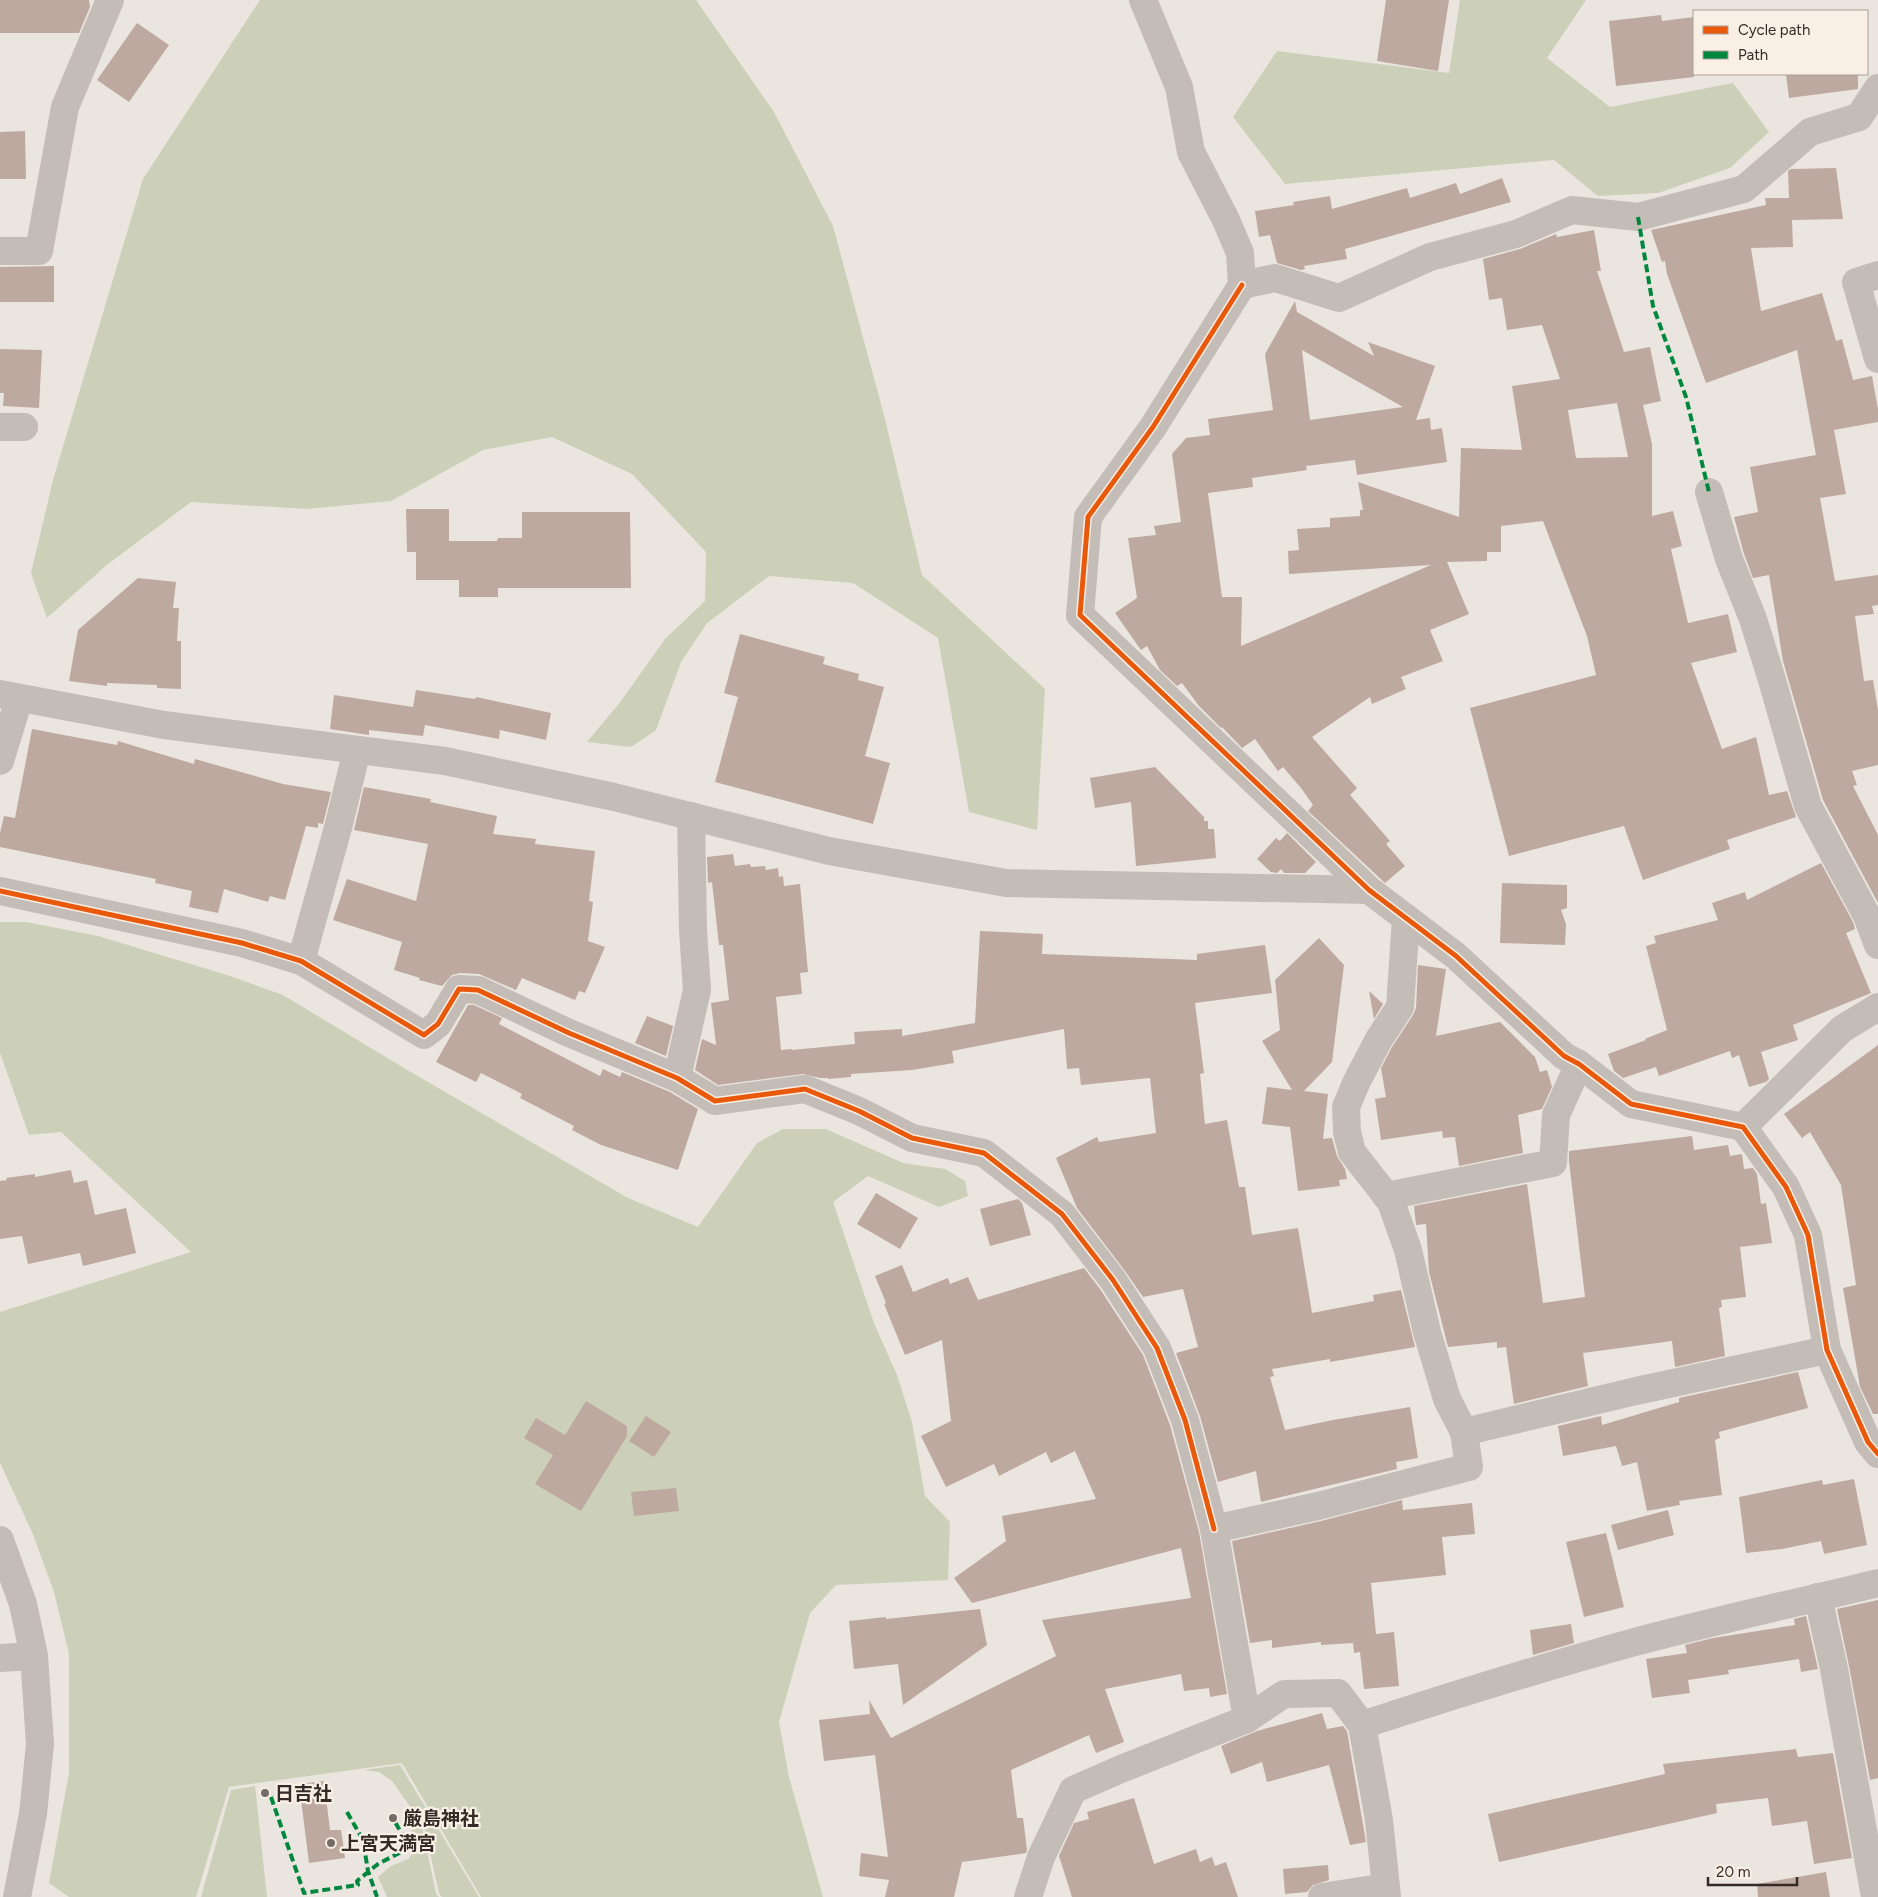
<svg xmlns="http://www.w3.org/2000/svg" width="1878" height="1897" viewBox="0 0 1878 1897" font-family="Figtree,'Noto Sans JP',sans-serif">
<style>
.green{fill:#ccd0b8}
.building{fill:#bea9a0;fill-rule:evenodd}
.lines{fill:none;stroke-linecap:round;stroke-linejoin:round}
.street{stroke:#c4bdb7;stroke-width:28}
.quiet{stroke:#00873e;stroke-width:4;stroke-dasharray:8 4;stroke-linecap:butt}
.cycleway-casing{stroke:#f9efe5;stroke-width:8}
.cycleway{stroke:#e8590c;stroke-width:5}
.poi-dot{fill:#746c67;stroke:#f9efe5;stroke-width:2}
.labels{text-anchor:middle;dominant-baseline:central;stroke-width:4.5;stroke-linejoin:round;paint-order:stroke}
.poi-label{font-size:19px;font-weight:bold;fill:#342b26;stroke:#f9efe5;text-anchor:start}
</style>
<rect width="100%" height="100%" fill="#ebe5df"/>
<g class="green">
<polygon points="260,0 696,0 774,112 833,226 885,419 922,575 1045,689 1037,830 969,812 938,638 853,583 769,576 707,623 681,662 656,730 631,747 587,742 621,701 665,639 705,601 706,552 632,474 552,437 483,450 391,501 306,509 191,502 108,564 47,618 31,573 53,480 143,179"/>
<polygon points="1460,0 1586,0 1547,58 1610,107 1733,83 1769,132 1730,168 1658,193 1598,196 1554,160 1285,184 1233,117 1277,51 1449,73"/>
<polygon points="0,922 26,922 98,936 227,975 283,995 409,1071 628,1198 698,1227 757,1143 783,1129 826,1129 903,1163 945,1169 965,1181 968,1196 939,1207 868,1176 833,1202 874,1323 897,1375 912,1422 925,1496 950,1522 948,1580 836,1585 810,1613 779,1722 789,1777 823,1897 481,1897 402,1763 229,1787 196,1897 69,1897 49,1883 69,1773 69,1654 54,1592 32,1532 0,1463 0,1312 191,1252 61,1132 29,1135 0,1053"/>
<polygon points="400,1765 479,1897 442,1897 439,1893 424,1826 392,1781 379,1772 364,1770"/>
<polygon points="255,1786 267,1897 201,1897 231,1790"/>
<polygon points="419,1824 422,1826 436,1894 439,1897 387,1897 378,1877 391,1866 408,1859 412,1854 412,1840 409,1833"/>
</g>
<g class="building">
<polygon points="0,0 89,0 90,7 79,33 0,33"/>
<polygon points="1386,0 1449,0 1438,71 1377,61"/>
<polygon points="1661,15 1662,21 1694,17 1694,77 1616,86 1609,21"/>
<polygon points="137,23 169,45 129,102 97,80"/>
<polygon points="1786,74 1858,74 1858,89 1789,98"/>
<polygon points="25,131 26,179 0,179 0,132"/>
<polygon points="1836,168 1843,219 1792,220 1793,247 1751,248 1761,311 1822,293 1836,341 1842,339 1853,380 1872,376 1878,409 1878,422 1834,430 1846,494 1820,498 1835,581 1878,575 1878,605 1872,606 1874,614 1855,616 1864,681 1873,680 1878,710 1878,765 1852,771 1857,785 1853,786 1878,835 1878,903 1823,800 1783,661 1769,575 1753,578 1744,554 1734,517 1758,512 1750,467 1816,455 1797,350 1706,383 1667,274 1665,261 1662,262 1651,230 1766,205 1765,198 1789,198 1788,171 1791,169"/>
<polygon points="1502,178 1511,202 1345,249 1347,259 1304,266 1305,269 1301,270 1277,263 1270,235 1259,237 1255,211 1294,205 1293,202 1330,196 1332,209 1407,188 1410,198 1456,183 1460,194"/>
<path d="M1594 230 1601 271H1597L1624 352 1650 347 1661 401 1643 405 1652 444V516L1673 511 1682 546 1671 549 1688 623 1728 614 1737 652 1691 663 1722 749 1756 737 1769 795 1787 791 1796 817 1727 840 1730 849 1643 880 1624 826 1509 856 1470 708 1596 675 1587 636 1543 521 1501 526V552H1487V561L1447 562 1469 614 1430 630 1443 661 1401 677 1406 689 1372 704 1370 697 1312 737 1357 788 1350 795 1390 841 1386 844 1405 866 1385 883 1308 811 1313 805 1301 788 1283 767 1278 771 1255 739 1242 748 1222 727 1221 728 1199 706 1182 683 1177 686 1160 670 1147 646 1141 650 1115 613 1137 598 1128 538 1156 535 1154 526 1181 522 1172 454 1186 438 1210 435 1208 419 1273 410 1265 354 1295 301 1297 312 1374 356 1368 342 1435 366 1416 420 1430 418 1431 430 1442 428 1447 462 1357 475 1355 460 1306 466 1307 470 1252 478 1253 487 1208 493 1222 597H1242L1241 646 1431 565 1289 574 1288 551 1299 550 1297 529 1330 527V518L1360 516V510H1363L1358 482 1459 517 1461 448 1522 450 1512 386 1560 379 1542 325 1507 330 1502 298 1489 300 1483 259 1520 249 1556 234 1557 237ZM1302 350 1403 407 1310 420ZM1617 403 1628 457 1576 458 1568 410Z"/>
<polygon points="54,266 54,302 0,302 0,267"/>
<polygon points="0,349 42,350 39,408 3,406 4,393 0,393"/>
<polygon points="406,509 449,509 449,541 497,541 498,538 522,538 522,512 630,512 631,588 498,588 498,597 459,597 459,580 416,580 416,552 407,552"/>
<polygon points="138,578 176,582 173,608 179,608 177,641 181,641 181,689 157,688 157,685 107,683 107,686 69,681 78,630"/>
<polygon points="740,634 825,657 823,664 859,674 858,680 884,687 865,756 890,763 873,824 715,782 738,697 724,693"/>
<polygon points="416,690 475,699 476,697 551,713 546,740 500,730 499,739 425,725 423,736 369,730 369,735 330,729 334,695 413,707"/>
<polygon points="32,729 117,745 118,741 194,764 195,759 283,784 331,792 323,824 318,823 318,828 306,826 285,900 270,896 268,902 224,889 218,913 189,907 192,891 155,883 156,879 0,847 0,833 4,816 15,818"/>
<polygon points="1155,767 1204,817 1204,821 1208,821 1208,829 1214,829 1216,858 1136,866 1131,802 1095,808 1090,778"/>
<polygon points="364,787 431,799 430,802 497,816 493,834 536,839 535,844 595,851 589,901 593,902 588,941 605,947 585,993 579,991 575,1000 522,978 516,990 479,974 460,973 452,975 442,986 419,980 420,978 394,970 402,942 333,920 347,879 416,901 428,844 354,830"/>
<polygon points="1287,833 1316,862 1305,873 1284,873 1281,869 1277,873 1271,872 1257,859 1276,838 1280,841"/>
<polygon points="733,854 735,866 750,864 751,867 765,866 766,870 778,868 779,877 783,876 784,886 800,884 808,972 800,973 802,994 776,997 781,1050 792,1049 792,1050 855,1044 854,1032 902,1029 902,1036 975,1023 980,931 1043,934 1042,954 1197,960 1197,954 1265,945 1272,993 1195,1003 1204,1073 1200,1074 1205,1124 1227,1120 1239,1187 1245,1187 1252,1235 1298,1228 1312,1313 1374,1301 1373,1295 1401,1290 1415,1347 1330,1362 1330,1359 1272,1369 1274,1376 1270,1377 1285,1430 1333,1420 1410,1407 1418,1458 1396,1462 1397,1469 1261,1502 1256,1471 1218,1482 1200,1416 1176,1353 1198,1347 1183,1289 1143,1297 1125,1271 1077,1208 1056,1158 1097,1137 1099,1142 1156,1133 1150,1078 1081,1085 1079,1068 1067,1069 1064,1029 952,1051 954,1063 912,1070 851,1074 851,1077 828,1079 828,1078 820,1078 803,1074 718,1085 695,1070 702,1039 716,1045 711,1003 729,1000 723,945 719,945 712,882 708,883 707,857"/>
<polygon points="1821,863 1853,922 1855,929 1846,933 1871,993 1793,1025 1798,1040 1761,1052 1769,1079 1766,1082 1749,1087 1739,1055 1732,1058 1730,1051 1659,1076 1656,1067 1623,1078 1614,1071 1608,1054 1646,1040 1645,1039 1667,1030 1646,946 1656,943 1654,936 1718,920 1712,903 1745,892 1747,900"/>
<polygon points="1502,883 1567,885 1567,908 1561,910 1566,924 1565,945 1500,943"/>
<polygon points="1319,938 1344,965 1332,1062 1304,1091 1328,1094 1323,1139 1332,1138 1337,1156 1345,1169 1347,1179 1339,1180 1340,1186 1298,1191 1290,1127 1262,1124 1267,1087 1292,1090 1262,1041 1280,1030 1275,980"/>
<polygon points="1418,965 1446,969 1436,1036 1500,1022 1535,1057 1540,1072 1547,1070 1552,1087 1542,1109 1518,1115 1523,1153 1459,1166 1455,1137 1443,1138 1442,1131 1381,1140 1375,1099 1386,1097 1381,1068 1392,1047 1413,1015 1416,1008"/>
<polygon points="1369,991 1383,1004 1374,1019"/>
<polygon points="468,1005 474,1005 502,1018 499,1024 600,1076 603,1069 620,1077 622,1072 670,1092 698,1109 678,1170 601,1145 572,1130 574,1126 520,1098 522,1094 481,1073 476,1082 436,1062"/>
<polygon points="647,1016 673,1026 666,1056 635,1043"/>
<polygon points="1878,1045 1878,1414 1873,1414 1860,1387 1843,1288 1856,1285 1841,1185 1810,1132 1802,1138 1784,1114"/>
<polygon points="1692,1136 1694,1150 1728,1145 1730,1156 1742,1154 1744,1169 1753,1168 1757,1174 1761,1204 1766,1203 1772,1243 1740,1247 1746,1297 1721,1300 1722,1307 1719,1308 1725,1356 1675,1367 1672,1341 1583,1353 1588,1386 1514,1404 1506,1347 1497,1348 1497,1342 1448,1347 1429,1272 1426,1224 1416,1225 1414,1206 1527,1184 1543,1303 1585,1297 1569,1161 1569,1151"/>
<polygon points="71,1170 74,1183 87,1180 95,1215 126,1208 136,1253 83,1266 80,1253 28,1264 22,1236 0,1239 0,1181 7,1180 6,1178 35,1174 35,1177"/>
<polygon points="876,1193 918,1218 900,1249 857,1224"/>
<polygon points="1018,1199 1022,1203 1031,1235 990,1246 980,1209"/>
<polygon points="902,1265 913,1292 948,1278 950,1284 968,1277 978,1300 1084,1268 1100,1289 1143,1355 1170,1425 1199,1532 1227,1694 1210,1697 1209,1688 1184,1691 1181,1674 1105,1689 1124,1742 1096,1753 1089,1735 1011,1770 1017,1818 1023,1818 1027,1850 1026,1853 962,1862 954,1897 885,1897 889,1880 859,1876 861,1853 888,1857 875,1755 824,1761 819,1720 870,1714 869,1700 891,1738 1056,1656 1042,1620 1191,1598 1181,1548 972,1603 954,1578 1006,1541 1002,1516 1096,1499 1075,1451 1051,1463 1046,1452 999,1476 994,1464 946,1487 921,1436 951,1421 942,1340 905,1355 884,1304 886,1303 875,1276"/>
<polygon points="1798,1372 1808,1408 1719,1432 1720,1438 1715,1440 1722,1495 1679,1501 1680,1505 1647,1511 1637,1462 1622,1466 1616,1446 1563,1456 1558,1426 1601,1416 1602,1425 1679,1402 1679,1398"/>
<polygon points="586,1401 627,1426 627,1436 581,1511 535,1484 553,1455 524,1438 536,1418 565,1435"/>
<polygon points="646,1416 671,1432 654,1457 629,1441"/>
<polygon points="1854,1479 1867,1545 1824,1554 1821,1541 1782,1549 1746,1553 1739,1497 1822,1480 1823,1485"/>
<polygon points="676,1488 679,1511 634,1516 631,1492"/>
<polygon points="1402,1500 1403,1510 1472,1503 1475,1534 1442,1537 1446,1575 1371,1583 1376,1634 1394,1632 1399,1686 1364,1689 1360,1652 1354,1653 1353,1643 1321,1645 1321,1642 1272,1648 1272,1640 1250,1643 1232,1541 1321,1521"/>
<polygon points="1668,1510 1674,1535 1618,1550 1611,1525"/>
<polygon points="1606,1533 1624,1607 1584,1617 1566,1542"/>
<polygon points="1878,1600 1878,1778 1870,1780 1849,1666 1837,1609"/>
<polygon points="980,1609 987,1645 903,1705 898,1664 854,1669 849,1621 886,1617 886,1619"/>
<polygon points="1806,1616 1818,1669 1801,1672 1799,1659 1728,1670 1729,1674 1688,1680 1690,1693 1652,1698 1646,1659 1687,1653 1685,1645 1713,1638 1795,1625 1794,1619"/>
<polygon points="1571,1624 1574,1643 1533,1655 1530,1630"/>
<polygon points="1322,1713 1327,1729 1343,1726 1347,1731 1366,1842 1350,1845 1329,1765 1267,1782 1262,1762 1231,1774 1221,1746 1257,1731"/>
<polygon points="1796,1749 1798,1757 1833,1753 1852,1858 1814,1864 1807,1821 1772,1826 1768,1798 1716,1804 1717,1813 1499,1862 1488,1814 1665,1774 1663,1764"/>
<polygon points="324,1781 330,1830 341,1830 345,1858 309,1863 299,1784"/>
<polygon points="1134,1798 1154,1864 1196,1849 1200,1862 1212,1857 1215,1866 1226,1862 1238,1897 1072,1897 1059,1856 1074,1823 1089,1819 1087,1812"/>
<polygon points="1328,1865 1329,1880 1313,1885 1307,1892 1285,1894 1283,1869"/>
<polygon points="1826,1872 1830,1897 1758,1897 1757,1884"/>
</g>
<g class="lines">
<g class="street">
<polyline points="1143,0 1179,87 1191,152 1226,220 1240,253 1242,285 1275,278 1339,298 1430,257 1516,234 1572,210 1638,217 1744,189 1810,132 1859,117 1878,88"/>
<polyline points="0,251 39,251 65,107 110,0"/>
<polyline points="1878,275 1856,282 1878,359"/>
<polyline points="1242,285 1153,427 1088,517 1080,615 1369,890 1456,956 1564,1056 1579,1064 1631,1104 1743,1127 1786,1187 1808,1235 1827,1350 1868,1442 1878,1454"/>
<polyline points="0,427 24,427"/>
<polyline points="1709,492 1729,559 1753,619 1772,680 1808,806 1867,916 1878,945"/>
<polyline points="0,694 164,725 445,761 614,797 829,851 1006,883 1369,890"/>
<polyline points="0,761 19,699"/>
<polyline points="0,891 242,943 301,961 424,1035 438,1024 459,989 478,990 569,1033 677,1078 715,1101 805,1089 859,1111 912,1138 984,1153 1062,1214 1113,1280 1157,1348 1185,1420 1214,1529"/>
<polyline points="1406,918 1400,1007 1379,1039 1357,1081 1346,1107 1347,1132 1352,1152 1391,1202 1408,1250 1427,1332 1447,1399 1464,1432"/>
<polyline points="301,961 339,824 357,750"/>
<polyline points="677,1078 697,990 693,930 691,816"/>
<polyline points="1743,1127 1842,1029 1878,1007"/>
<polyline points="1386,1196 1553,1163 1556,1115 1579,1064"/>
<polyline points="0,1540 23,1604 34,1656 40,1744 33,1814 17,1897"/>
<polyline points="1818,1597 1834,1669 1875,1897"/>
<polyline points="0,1658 34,1656"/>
<polyline points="1247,1719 1214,1529 1318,1506 1469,1467 1464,1432 1636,1391 1827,1350"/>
<path d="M1362 1725C1451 1696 1541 1668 1631 1643 1713 1621 1796 1603 1878 1583"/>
<polyline points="1028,1897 1041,1857 1073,1790 1121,1769 1247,1719 1284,1694 1338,1693 1362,1725 1379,1820 1387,1897"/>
<polyline points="1322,1897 1386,1887"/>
</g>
<g class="quiet">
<polyline points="1638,217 1653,306 1686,397 1709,492"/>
<polyline points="271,1797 304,1893 358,1885 357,1881 378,1864 405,1850 406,1841 395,1822"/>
<polyline points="347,1812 363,1840 368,1871 377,1897"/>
<polyline points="352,1842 363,1840"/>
</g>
<defs>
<g id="cycleway">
<polyline points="1242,285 1153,427 1088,517 1080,615 1369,890 1456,956 1564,1056 1579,1064 1631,1104 1743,1127 1786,1187 1808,1235 1827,1350 1868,1442 1878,1454"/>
<polyline points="0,891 242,943 301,961 424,1035 438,1024 459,989 478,990 569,1033 677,1078 715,1101 805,1089 859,1111 912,1138 984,1153 1062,1214 1113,1280 1157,1348 1185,1420 1214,1529"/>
</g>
</defs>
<use href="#cycleway" class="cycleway-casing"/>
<use href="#cycleway" class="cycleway"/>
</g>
<g class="poi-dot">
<circle cx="265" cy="1793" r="5"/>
<circle cx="393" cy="1818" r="5"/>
<circle cx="331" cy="1843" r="5"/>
</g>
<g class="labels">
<g class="poi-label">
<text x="275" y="1793">日吉社</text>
<text x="403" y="1818">厳島神社</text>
<text x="341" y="1843">上宮天満宮</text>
</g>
</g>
<rect x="1693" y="10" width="175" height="65" fill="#f9efe5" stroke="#aaa199"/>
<rect x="1703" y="26" width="25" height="8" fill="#e8590c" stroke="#aaa199"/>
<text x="1738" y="35" font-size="15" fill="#342b26">Cycle path</text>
<rect x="1703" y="51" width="25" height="8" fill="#00873e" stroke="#aaa199"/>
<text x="1738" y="60" font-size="15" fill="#342b26">Path</text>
<path d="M1708 1877v8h89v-8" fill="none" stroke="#342b26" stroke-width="2.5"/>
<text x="1716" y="1877" font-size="15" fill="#342b26" stroke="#f9efe5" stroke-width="4" paint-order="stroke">20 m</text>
</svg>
